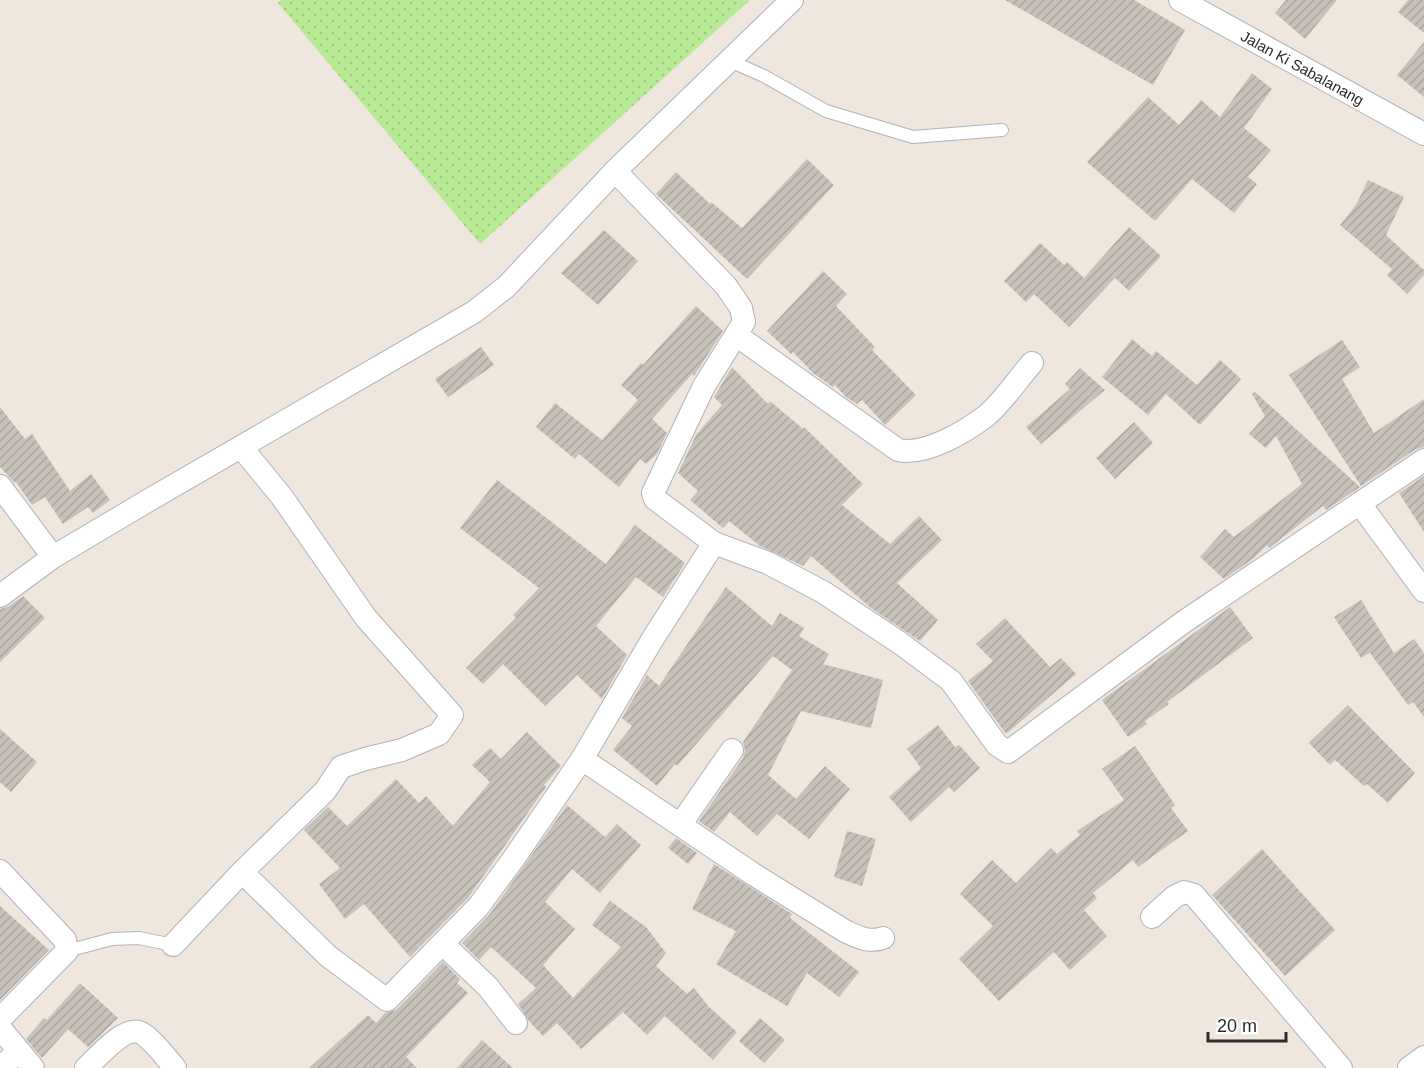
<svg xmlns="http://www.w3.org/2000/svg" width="1424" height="1068" viewBox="0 0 1424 1068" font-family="Helvetica,sans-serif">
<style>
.grass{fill:url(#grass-dots)}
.building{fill:url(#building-hatch)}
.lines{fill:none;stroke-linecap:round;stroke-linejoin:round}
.lane-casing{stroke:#aeb2bd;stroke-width:14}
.street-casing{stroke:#aeb2bd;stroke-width:24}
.lane{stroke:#fff;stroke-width:12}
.street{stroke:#fff;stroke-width:22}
.labels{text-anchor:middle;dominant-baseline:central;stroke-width:5;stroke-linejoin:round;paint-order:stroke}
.street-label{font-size:15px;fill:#2c2c2c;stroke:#fff}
</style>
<defs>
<pattern id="grass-dots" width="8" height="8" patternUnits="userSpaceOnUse" patternTransform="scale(1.5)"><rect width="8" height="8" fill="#b8ea96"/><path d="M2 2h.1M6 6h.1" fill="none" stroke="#9ec981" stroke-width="1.8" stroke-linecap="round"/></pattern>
<pattern id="building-hatch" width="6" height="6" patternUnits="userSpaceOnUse" patternTransform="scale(1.5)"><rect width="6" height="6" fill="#c7c1b9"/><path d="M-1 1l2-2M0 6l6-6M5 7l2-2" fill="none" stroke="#aba69f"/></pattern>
</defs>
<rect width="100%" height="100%" fill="#efe6de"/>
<polygon class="grass" points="281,0 750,0 480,244 278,3"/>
<g class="building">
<polygon points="1005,0 1134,0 1185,30 1153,85"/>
<polygon points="1286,0 1337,0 1305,39 1275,13"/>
<polygon points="1408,0 1424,0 1424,33 1398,12"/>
<polygon points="1424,42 1424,97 1397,75"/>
<polygon points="1252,73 1272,89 1244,128 1271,150 1248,177 1257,184 1234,213 1192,179 1155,221 1087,162 1148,97 1179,125 1201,100 1220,117"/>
<polygon points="807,159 834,185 747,279 656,194 676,172 710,204 711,202 742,228"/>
<polygon points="1368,180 1404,197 1386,235 1424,270 1424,275 1407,294 1387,275 1392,269 1340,225 1356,205"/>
<polygon points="1129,227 1161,256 1129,291 1115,278 1069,327 1034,294 1026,302 1004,281 1040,243 1064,265 1067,262 1084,278"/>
<polygon points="604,230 638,261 598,305 561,273"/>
<polygon points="823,271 847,294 836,306 875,347 872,350 916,395 885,425 862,400 857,404 846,397 835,385 833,387 813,373 793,352 791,354 767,331"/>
<polygon points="696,306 723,331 694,376 692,374 652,419 667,433 657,454 646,464 640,459 619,487 579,454 575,459 536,427 555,403 602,440 638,400 621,385 641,363 643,365"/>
<polygon points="1132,339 1152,356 1156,351 1197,385 1220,360 1241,379 1200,425 1166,394 1148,415 1102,377"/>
<polygon points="1342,340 1360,367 1342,379 1374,433 1424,399 1424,447 1416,449 1361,486 1289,375"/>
<polygon points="481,347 494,365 448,397 435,379"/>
<polygon points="732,367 768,404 770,401 803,429 804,427 863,484 842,505 890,544 919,516 942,540 897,583 938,620 920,641 871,608 811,556 803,566 760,546 729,521 723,528 690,500 698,491 678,473 696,435 722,405 714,397"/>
<polygon points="1080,368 1105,390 1041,444 1026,427 1070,389 1065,384"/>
<polygon points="1255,392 1360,487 1326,510 1323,506 1273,545 1269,548 1267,545 1254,558 1224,579 1200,557 1225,529 1234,537 1302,484 1276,436 1266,448 1249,434 1265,416 1252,394"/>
<polygon points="0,407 25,439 32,434 70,491 91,474 110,500 93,513 88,507 63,524 45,497 32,505 16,482 15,483 0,467"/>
<polygon points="1134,422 1153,443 1115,479 1096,458"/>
<polygon points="1424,476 1424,532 1399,493"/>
<polygon points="497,480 606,564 635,525 685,563 663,597 636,577 596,626 627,655 602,699 577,675 545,706 503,664 483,684 466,668 516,618 513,615 539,588 460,528"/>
<polygon points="726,587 772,626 780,613 804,628 799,636 829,654 823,664 883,680 871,728 801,711 768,775 796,799 825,766 850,789 809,839 777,814 757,836 730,812 714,832 699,821 743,758 745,751 743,742 792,670 773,656 677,766 675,764 657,786 613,750 632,726 622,718 647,675 659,686"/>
<polygon points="23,596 45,618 0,662 0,609 8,607"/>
<polygon points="1361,600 1394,653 1414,639 1424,653 1424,717 1413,702 1408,705 1370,653 1361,658 1334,617"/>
<polygon points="1230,607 1253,638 1167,702 1169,704 1145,721 1147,724 1128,737 1102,700"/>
<polygon points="1005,618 1050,667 1061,658 1076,674 1006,734 968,681 993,661 976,644"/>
<polygon points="1348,705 1415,773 1388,803 1367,784 1364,786 1335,760 1330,765 1309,743"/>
<polygon points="938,725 955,747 959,745 980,768 954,792 949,787 911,822 889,797 921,768 907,749"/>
<polygon points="0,729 37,762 11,792 0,782"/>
<polygon points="527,732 561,766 544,785 546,787 468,898 410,957 364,904 345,919 319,884 340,868 304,830 328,807 347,826 396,779 419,803 426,796 453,826 490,782 472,765 490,748 501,759"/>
<polygon points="1135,746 1175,805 1171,808 1188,831 1138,867 1133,860 1093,893 1097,898 1084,910 1107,936 1070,970 1054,952 999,1001 959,959 993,926 960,894 992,860 1016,883 1051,848 1057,854 1080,835 1077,831 1124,800 1102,769"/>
<polygon points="567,805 605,837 617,824 641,845 600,893 572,869 545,902 575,929 543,965 573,998 621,947 592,925 610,901 646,927 666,953 656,966 687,994 694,988 709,1007 737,1032 713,1060 665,1016 647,1035 623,1012 581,1049 557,1023 543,1036 529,1021 518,1004 536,988 491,947 479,960 462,943 489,915"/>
<polygon points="847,831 876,839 862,886 834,877"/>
<polygon points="676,838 697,853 688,864 668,848"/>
<polygon points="1262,849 1335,930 1285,976 1212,895"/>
<polygon points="714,864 792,914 790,918 859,972 839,997 807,973 787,1006 716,964 736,931 692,909"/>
<polygon points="0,906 49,950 0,1000"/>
<polygon points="443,962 460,979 457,983 468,993 406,1057 417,1068 309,1068 368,1015 376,1023 385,1013 396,1010"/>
<polygon points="80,983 118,1018 88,1047 68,1029 42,1058 26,1039 44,1018 47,1020"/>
<polygon points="760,1018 785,1040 764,1063 739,1041"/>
<polygon points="482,1040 513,1068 457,1068"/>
</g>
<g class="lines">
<defs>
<g id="lane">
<polyline points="730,61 764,76 826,111 913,137 1002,130"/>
<polyline points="67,951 112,939 139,938 173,945"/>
</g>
<g id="street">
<path id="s1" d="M1180 0 1424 134"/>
<polyline points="615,171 726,286 741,308 744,322 704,386 653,493 655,499 714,543 768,563 823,592 900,643 951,681 997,745 1008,752 1185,621 1424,460"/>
<path d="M736 335 898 450C925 456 965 432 986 416 1003 402 1017 380 1032 363"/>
<polyline points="0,486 53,557"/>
<polyline points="1360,504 1424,591"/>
<polyline points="0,596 53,557 149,500 474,312 506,287 615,171 792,0"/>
<path d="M582 759 753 874 845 931C858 937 869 943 883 938"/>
<polyline points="680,825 732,750"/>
<polyline points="0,871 65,940 67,951 0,1019"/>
<polyline points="242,872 328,956 387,1000 478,907 514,858 582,759 652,640 714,543"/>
<polyline points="1152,917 1174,897 1184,892 1194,895 1341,1068"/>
<polyline points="443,944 488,987 516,1023"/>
<polyline points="173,945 242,872 325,791 341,767 365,759 402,750 439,734 452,715 366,618 282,497 241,447"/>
<polyline points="0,1028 33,1068"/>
<polyline points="0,1068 19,1051"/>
<path d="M86 1068C97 1058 123 1027 139 1032 150 1036 167 1059 175 1068"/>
<polyline points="1409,1068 1424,1057"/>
</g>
</defs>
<use href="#lane" class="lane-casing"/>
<use href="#street" class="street-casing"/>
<use href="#lane" class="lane"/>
<use href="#street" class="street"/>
</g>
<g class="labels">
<g class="street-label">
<text stroke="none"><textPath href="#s1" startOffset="140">Jalan Ki Sabalanang</textPath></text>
</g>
</g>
<path d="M1208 1032v9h78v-9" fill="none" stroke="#2c2c2c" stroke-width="3"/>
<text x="1217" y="1032" font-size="18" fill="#2c2c2c" stroke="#ffffff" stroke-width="4.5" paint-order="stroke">20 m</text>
</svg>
